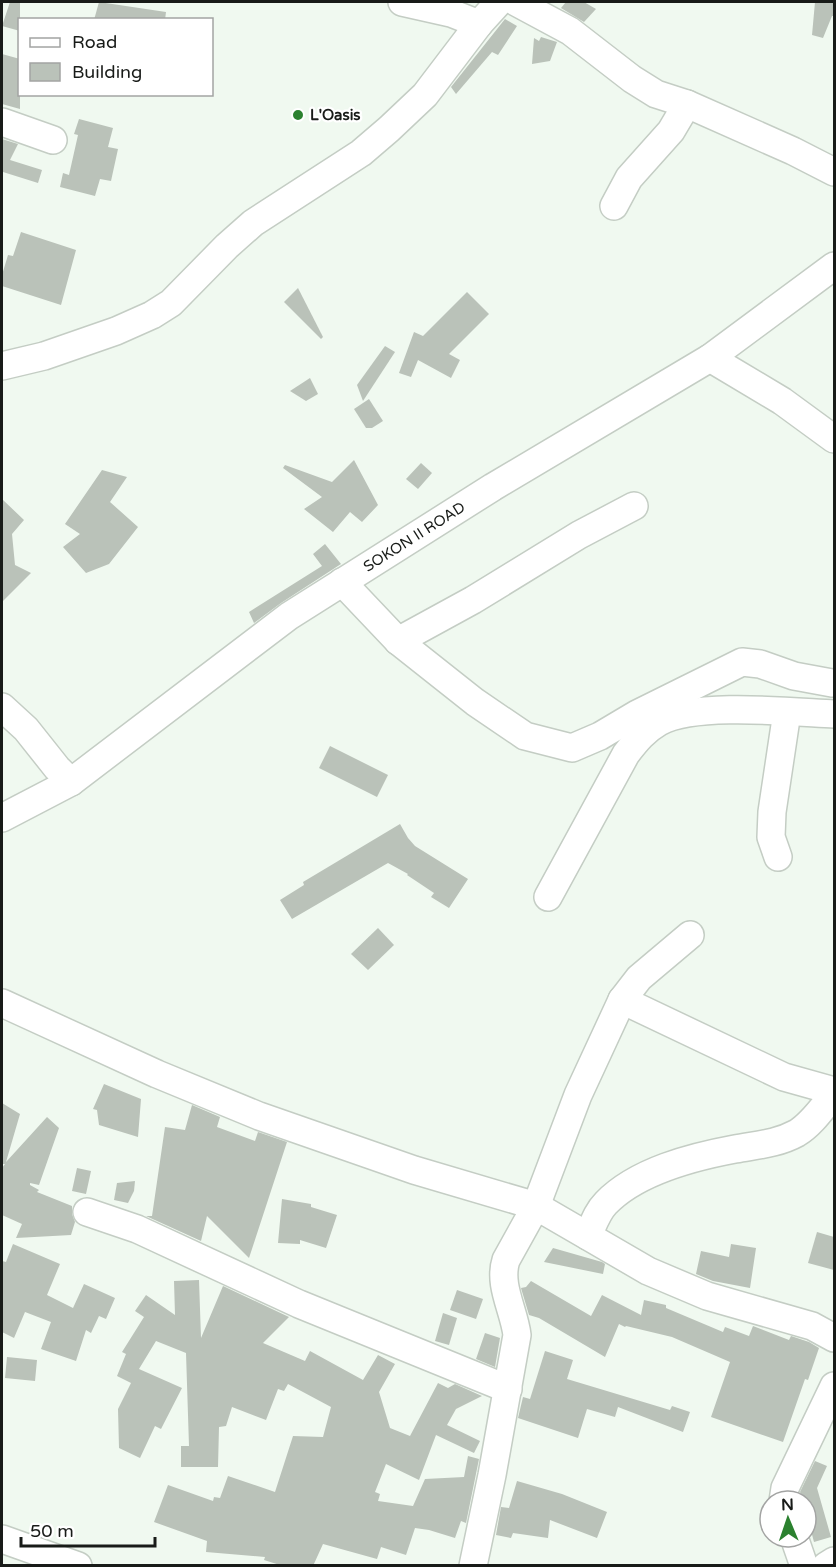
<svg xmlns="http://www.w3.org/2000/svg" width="836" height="1567" viewBox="0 0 836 1567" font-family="'Varela Round',sans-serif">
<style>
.building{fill:#bac2b9}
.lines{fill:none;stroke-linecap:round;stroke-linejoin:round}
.minor-casing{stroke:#c4cdc4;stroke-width:30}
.minor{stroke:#fff;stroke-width:27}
.poi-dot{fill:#2b812f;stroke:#fff;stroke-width:2}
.labels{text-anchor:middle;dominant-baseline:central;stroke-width:4.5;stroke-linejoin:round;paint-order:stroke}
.poi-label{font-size:15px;font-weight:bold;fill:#181b18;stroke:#fff;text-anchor:start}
.street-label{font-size:15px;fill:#181b18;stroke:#fff}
</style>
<rect width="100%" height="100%" fill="#f0f9f0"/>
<g class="building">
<polygon points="10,2 20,2 20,31 2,26"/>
<polygon points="99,2 166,12 165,20 94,20"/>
<polygon points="566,2 584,2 596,9 584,22 561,8"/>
<polygon points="815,2 834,2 834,16 832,16 823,38 812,35"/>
<polygon points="505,19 517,26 502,49 498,55 492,52 456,94 451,87"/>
<polygon points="541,37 557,42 550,61 532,64 534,38 539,41"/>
<polygon points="2,54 20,59 20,109 2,104"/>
<polygon points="79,119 113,128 108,147 118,149 111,181 100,179 95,196 60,187 63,173 69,175 78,135 74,134"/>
<polygon points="2,139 18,144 10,160 42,170 38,183 3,172 2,176"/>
<polygon points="21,232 76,250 61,305 2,286 2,275 8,255 13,256"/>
<polygon points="298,288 323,337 321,339 284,302"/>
<polygon points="467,292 489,314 449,354 460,360 451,378 418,360 411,377 399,373 414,332 423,336"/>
<polygon points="385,346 395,352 363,401 357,385"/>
<polygon points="310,378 318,394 306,401 290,391"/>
<polygon points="369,399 383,421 372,428 366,428 354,409"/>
<polygon points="354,460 378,505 362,522 350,512 333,532 304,509 322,497 283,468 285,465 332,482"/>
<polygon points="421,463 432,473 418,489 406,479"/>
<polygon points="102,470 127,477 110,502 138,527 109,564 86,573 63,547 80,534 65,524"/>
<polygon points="2,499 24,520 12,534 15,565 31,573 2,602"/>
<polygon points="325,544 341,564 281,603 254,623 249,612 322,566 313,554"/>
<polygon points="330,746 388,775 377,797 319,768"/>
<polygon points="400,824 408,838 415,846 468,879 449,908 431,897 434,893 407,875 408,874 388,863 292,919 280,900 304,885 303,882"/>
<polygon points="378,928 394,945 368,970 351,954"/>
<polygon points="104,1084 141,1099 138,1137 99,1125 97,1110 93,1109"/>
<polygon points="2,1103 20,1114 6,1162 47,1117 59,1128 39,1185 30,1183 30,1185 39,1190 37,1192 72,1206 72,1214 75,1222 71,1235 16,1238 22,1224 2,1215 2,1168 5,1164 2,1164"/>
<polygon points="192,1105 220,1117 217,1127 255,1141 258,1132 287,1142 249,1258 207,1216 201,1241 146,1216 152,1216 165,1127 185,1130"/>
<polygon points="77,1168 91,1171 86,1194 72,1191"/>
<polygon points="135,1181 134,1191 128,1203 114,1200 117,1183"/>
<polygon points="282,1199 311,1204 311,1207 337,1215 326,1248 300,1240 300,1244 278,1243"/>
<polygon points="817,1232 834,1237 834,1270 808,1263"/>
<polygon points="13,1244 60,1264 47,1295 73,1308 84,1284 115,1298 106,1319 99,1316 91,1333 86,1330 76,1361 41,1349 51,1322 25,1312 14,1338 2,1332 2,1261 6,1262"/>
<polygon points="731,1244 756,1248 750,1288 713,1281 696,1274 701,1251 729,1257"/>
<polygon points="553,1248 602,1262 605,1264 603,1274 544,1262"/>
<polygon points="199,1280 201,1338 223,1286 289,1317 263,1343 305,1361 310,1351 363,1380 378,1355 395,1364 379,1392 390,1428 410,1436 438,1383 448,1388 455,1384 482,1396 456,1409 447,1425 480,1441 474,1453 436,1435 419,1480 386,1464 375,1492 380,1494 378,1501 413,1506 425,1479 464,1477 468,1456 479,1459 466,1523 461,1521 455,1538 429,1530 415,1528 406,1555 381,1547 377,1559 323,1544 313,1566 283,1566 264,1560 265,1557 206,1552 207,1541 154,1522 168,1485 213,1501 214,1497 220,1498 228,1476 275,1492 293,1436 323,1437 331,1407 288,1384 284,1391 278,1389 266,1420 232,1407 226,1426 219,1427 218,1467 181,1467 181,1446 189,1446 186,1353 156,1341 139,1369 182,1388 161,1429 155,1426 140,1458 119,1448 118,1409 131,1383 117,1376 126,1354 122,1352 144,1317 135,1311 146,1295 175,1315 174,1281"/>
<polygon points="531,1281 591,1316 602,1295 641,1315 644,1300 666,1305 666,1308 723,1332 725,1327 749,1336 753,1326 789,1340 791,1336 809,1342 819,1348 808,1380 805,1379 783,1442 711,1417 730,1362 672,1337 626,1326 625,1327 619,1324 605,1357 539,1318 529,1315 521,1288 526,1287"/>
<polygon points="457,1290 483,1299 476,1319 450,1310"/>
<polygon points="443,1313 457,1318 449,1345 435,1341"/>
<polygon points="485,1333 500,1338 495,1367 476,1359"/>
<polygon points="545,1351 573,1360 567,1379 670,1410 672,1406 690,1412 683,1432 618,1407 615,1417 587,1409 578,1438 518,1418 523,1397 530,1399"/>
<polygon points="7,1357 37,1360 35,1381 5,1378"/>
<polygon points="815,1461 827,1466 817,1488 831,1537 814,1542 806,1512 806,1501 803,1501 800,1492"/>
<polygon points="517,1481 562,1494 607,1512 597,1538 550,1520 548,1538 513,1533 511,1538 496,1535 501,1507 509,1508"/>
</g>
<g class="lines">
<defs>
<g id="minor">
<polyline points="402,2 451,13 479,24"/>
<polyline points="516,2 570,31 632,79 656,94 687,104 793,151 834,172"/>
<polyline points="2,122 53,140"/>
<polyline points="614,206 629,178 671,131 687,104"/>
<polyline points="710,358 782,401 834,439"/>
<polyline points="2,366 44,356 116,331 152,315 171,303 227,246 253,223 361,153 389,129 425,95 479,24 499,2"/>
<polyline points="342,582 398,641 475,702 525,736 572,748 600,736 637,714 742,662 760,664 794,676 832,683"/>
<polyline points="398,641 473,600 579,535 634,506"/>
<polyline points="2,707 26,729 57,768 71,782"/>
<path id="s1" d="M2 818 71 782 289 616 493 487 710 358 834 266"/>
<polyline points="778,857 771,837 772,812 787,712"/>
<path d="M548 897 626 754C636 741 645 730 659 722 695 702 792 712 834 714"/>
<polyline points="622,1000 784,1077 834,1091"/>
<polyline points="2,1003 157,1074 259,1116 414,1170 536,1206 648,1271 707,1296 812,1326 834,1338"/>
<polyline points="87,1212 137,1229 299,1304 508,1389"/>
<path d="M588 1236C593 1225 597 1212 606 1203 637 1171 692 1157 735 1149 756 1145 777 1144 797 1133 812 1124 823 1107 834 1094"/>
<polyline points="783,1501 785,1488 834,1386"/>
<polyline points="794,1537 804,1566"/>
<polyline points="2,1539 78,1566"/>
<path d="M473 1566 492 1475 517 1335C514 1310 498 1285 506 1260L536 1206 578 1095 622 1000 639 978 690 935"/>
<polyline points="826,1566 834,1561"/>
</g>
</defs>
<use href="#minor" class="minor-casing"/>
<use href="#minor" class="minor"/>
</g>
<circle class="poi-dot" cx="298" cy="115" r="6"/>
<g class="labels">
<g class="poi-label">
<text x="310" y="115">L'Oasis</text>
</g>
<g class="street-label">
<text stroke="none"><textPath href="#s1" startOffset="500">SOKON II ROAD</textPath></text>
</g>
</g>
<rect width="836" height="1567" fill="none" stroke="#181b18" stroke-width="6"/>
<rect x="18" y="18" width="195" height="78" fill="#ffffff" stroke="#a3a4a3" stroke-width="1.5"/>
<rect x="30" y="38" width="30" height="9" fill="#ffffff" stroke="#a3a4a3" stroke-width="1.5"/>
<text x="72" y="48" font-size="18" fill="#181b18">Road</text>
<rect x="30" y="63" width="30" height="18" fill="#bac2b9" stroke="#a3a4a3" stroke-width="1.5"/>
<text x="72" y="78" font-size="18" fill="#181b18">Building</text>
<g transform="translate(788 1519) rotate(358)"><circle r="28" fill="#ffffff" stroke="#a3a4a3" stroke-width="1.5"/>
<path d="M0-4.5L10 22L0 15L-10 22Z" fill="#2b812f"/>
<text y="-9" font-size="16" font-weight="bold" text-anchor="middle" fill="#181b18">N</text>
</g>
<path d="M21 1537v9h134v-9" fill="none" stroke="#181b18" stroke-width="3"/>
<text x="30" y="1537" font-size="18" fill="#181b18" stroke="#ffffff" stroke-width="4.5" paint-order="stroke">50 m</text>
</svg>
